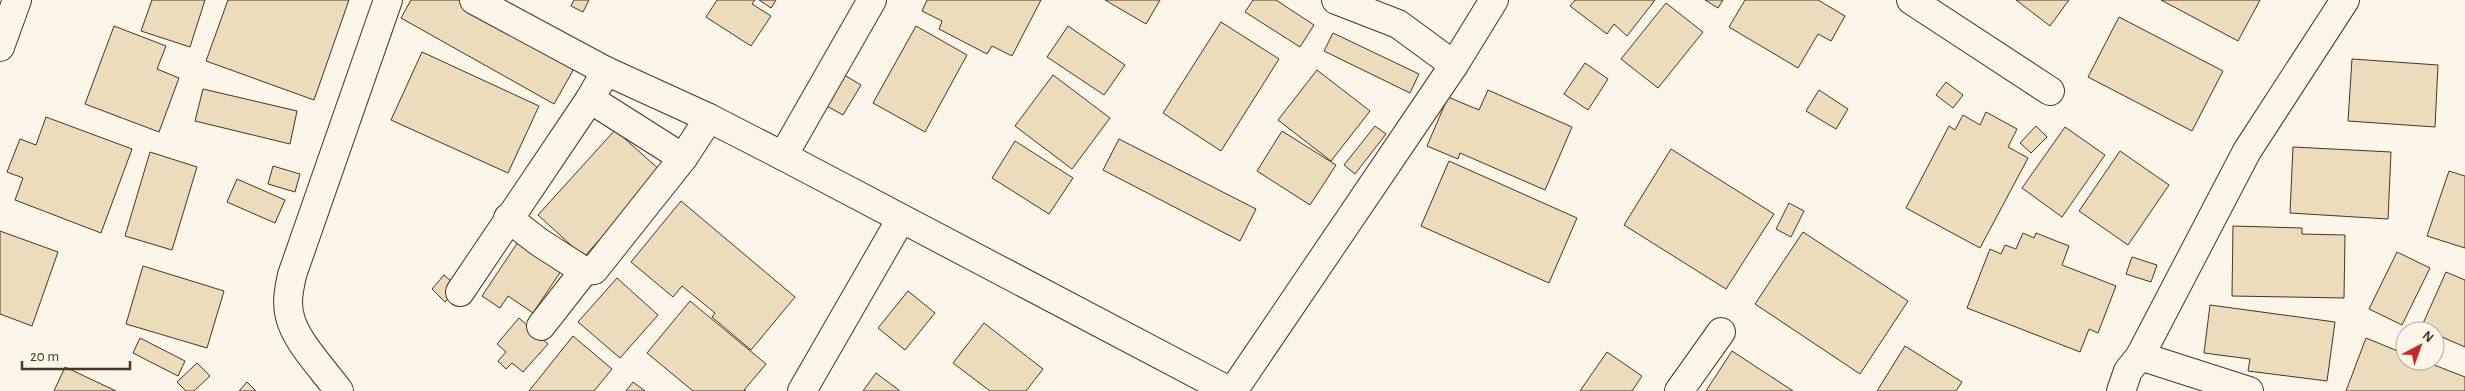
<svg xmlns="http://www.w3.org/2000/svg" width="2465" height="391" viewBox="0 0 2465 391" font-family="'Alegreya Sans',sans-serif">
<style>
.building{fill:#ecdcbc;stroke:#4a3520}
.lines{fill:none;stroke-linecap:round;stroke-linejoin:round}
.minor-casing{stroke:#4a3520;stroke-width:30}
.minor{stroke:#fbf6e9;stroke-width:28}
</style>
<rect width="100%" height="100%" fill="#fbf6e9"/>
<g class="building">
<polygon points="152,0 205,0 190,47 141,31"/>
<polygon points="228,0 349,0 314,100 206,61"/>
<polygon points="411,0 460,0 576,65 554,104 401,18"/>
<polygon points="574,0 589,0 583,12 571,6"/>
<polygon points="717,0 755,0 752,4 771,16 751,46 706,17"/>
<polygon points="759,0 776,0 771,8"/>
<polygon points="927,0 1041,0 1012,56 992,46 987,54 939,29 942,21 922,11"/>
<polygon points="1105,0 1160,0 1146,24"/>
<polygon points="1253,0 1276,0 1314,25 1300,47 1245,12"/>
<polygon points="1575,0 1655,0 1627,36 1614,24 1607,34 1570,6"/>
<polygon points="1705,0 1723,0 1718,8"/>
<polygon points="1745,0 1818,0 1845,16 1831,41 1818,34 1798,68 1729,27"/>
<polygon points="2016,0 2069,0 2050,26"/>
<polygon points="2161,0 2260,0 2238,41"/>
<polygon points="1666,3 1703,32 1658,88 1621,59"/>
<polygon points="2119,17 2223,71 2192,131 2088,77"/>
<polygon points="1221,22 1279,59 1221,151 1163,113"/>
<polygon points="114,26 166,46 157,69 179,78 159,132 85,104"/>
<polygon points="916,26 967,55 925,132 873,103"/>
<polygon points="1068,26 1125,65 1104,95 1047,57"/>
<polygon points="1333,33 1419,74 1410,93 1324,51"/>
<polygon points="422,52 539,106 508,173 391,120"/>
<polygon points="2352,59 2438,65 2435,127 2348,121"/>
<polygon points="1585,63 1608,79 1588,110 1564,94"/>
<polygon points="1317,70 1370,111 1331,161 1278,120"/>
<polygon points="841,73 861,85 843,115 823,104"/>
<polygon points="1053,75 1110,118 1072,169 1015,126"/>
<polygon points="1946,82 1963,95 1953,108 1936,95"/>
<polygon points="203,89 297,111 290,144 195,121"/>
<polygon points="1488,90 1572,127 1545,190 1460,153 1458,159 1427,146 1448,97 1479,110"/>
<polygon points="1819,90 1848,109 1836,129 1806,111"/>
<polygon points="1986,112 2017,129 2008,147 2028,158 1980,248 1906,208 1949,126 1955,130 1963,115 1980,125"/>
<polygon points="46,117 132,149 101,233 15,200 23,178 7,172 20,139 36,145"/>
<polygon points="1375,126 1386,134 1355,174 1344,165"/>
<polygon points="2036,126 2047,137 2031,153 2020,143"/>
<polygon points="2065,127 2105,155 2062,217 2022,188"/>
<polygon points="615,130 661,171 584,257 538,215"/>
<polygon points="1282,131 1336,165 1310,205 1257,171"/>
<polygon points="1119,139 1256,209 1240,241 1103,170"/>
<polygon points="1015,141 1073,178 1049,214 992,178"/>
<polygon points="2293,147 2391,152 2388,219 2290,213"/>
<polygon points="1671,149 1774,214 1726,289 1624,225"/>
<polygon points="2120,151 2169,185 2128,245 2079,211"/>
<polygon points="150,152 197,167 172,250 125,236"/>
<polygon points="1449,161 1577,218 1549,283 1421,226"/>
<polygon points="273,166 300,174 295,192 268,184"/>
<polygon points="2449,171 2465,176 2465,248 2427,236"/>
<polygon points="237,179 285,200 275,223 227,202"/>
<polygon points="681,201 795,297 751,350 712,317 715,313 682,286 673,297 631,262"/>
<polygon points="1789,203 1804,211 1791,237 1776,229"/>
<polygon points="2233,226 2302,228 2302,234 2345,235 2344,298 2232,296"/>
<polygon points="0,231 58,252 32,326 0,314"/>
<polygon points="1803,232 1908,301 1860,374 1755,304"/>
<polygon points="524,233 567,262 533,313 508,296 500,308 482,296"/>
<polygon points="2023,233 2034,238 2036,233 2069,246 2062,265 2116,286 2098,333 2089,329 2080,352 1967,308 1990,249 2001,254 2005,245 2016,249"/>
<polygon points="2397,252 2430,268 2402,325 2369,309"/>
<polygon points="2132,257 2157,265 2151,282 2126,274"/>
<polygon points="143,266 224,291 207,348 126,324"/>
<polygon points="2446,272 2465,280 2465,347 2435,334 2435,331 2421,328"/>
<polygon points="444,275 459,288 445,302 432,289"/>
<polygon points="617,278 658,315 620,358 578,322"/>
<polygon points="908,291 935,313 905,350 878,328"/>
<polygon points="690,301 766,364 744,390 746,391 693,391 647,353"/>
<polygon points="2210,305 2335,322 2327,381 2248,371 2250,359 2204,353"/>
<polygon points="519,318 548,344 523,372 512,363 506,369 498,361 506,352 497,344"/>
<polygon points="984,323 1043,369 1026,391 990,391 953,363"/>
<polygon points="573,336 612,369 594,391 529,391"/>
<polygon points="140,338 185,361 178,376 133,353"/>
<polygon points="2366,338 2405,354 2405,361 2424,361 2465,377 2465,391 2346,391"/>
<polygon points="1905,346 1962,382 1956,391 1877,391"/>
<polygon points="1732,351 1793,391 1706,391"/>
<polygon points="1607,352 1642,376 1632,391 1580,391"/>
<polygon points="197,363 210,376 194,391 186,391 177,382"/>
<polygon points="65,367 116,391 54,391"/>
<polygon points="876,373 900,391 863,391"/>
<polygon points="247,382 256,391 239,391"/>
<polygon points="633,382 645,391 626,391"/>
</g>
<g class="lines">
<defs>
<g id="minor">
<polyline points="474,0 606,71 709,118 783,156 1229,391"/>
<polyline points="1336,0 1398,24 1454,65"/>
<polyline points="1911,0 2050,91"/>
<polyline points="0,47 17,0"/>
<polyline points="590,99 683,158"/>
<polyline points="783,156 872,0"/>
<polyline points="508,218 539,242 584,271 594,270 683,158 709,118"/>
<polyline points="460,292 590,99 606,71"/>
<polyline points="541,326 584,271"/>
<polyline points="2140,356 2249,391"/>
<path d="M339 391C324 370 296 342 290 317 286 303 289 289 292 275L388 0"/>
<polyline points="802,391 901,219"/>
<polyline points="1233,391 1454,65 1494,0"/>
<polyline points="1679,391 1721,332"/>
<polyline points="2121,391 2128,371 2140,356 2247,151 2345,0"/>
</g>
</defs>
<use href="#minor" class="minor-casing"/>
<use href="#minor" class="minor"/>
</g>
<g transform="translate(2420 346) rotate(41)"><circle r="24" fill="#fbf6e9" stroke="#b4a999"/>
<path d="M0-4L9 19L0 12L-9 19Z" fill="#c62828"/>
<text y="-8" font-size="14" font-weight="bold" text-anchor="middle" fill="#4a3520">N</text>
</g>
<path d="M22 361v8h108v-8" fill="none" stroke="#4a3520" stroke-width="2.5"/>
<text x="30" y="361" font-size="15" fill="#4a3520" stroke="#fbf6e9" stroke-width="4" paint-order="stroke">20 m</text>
</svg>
